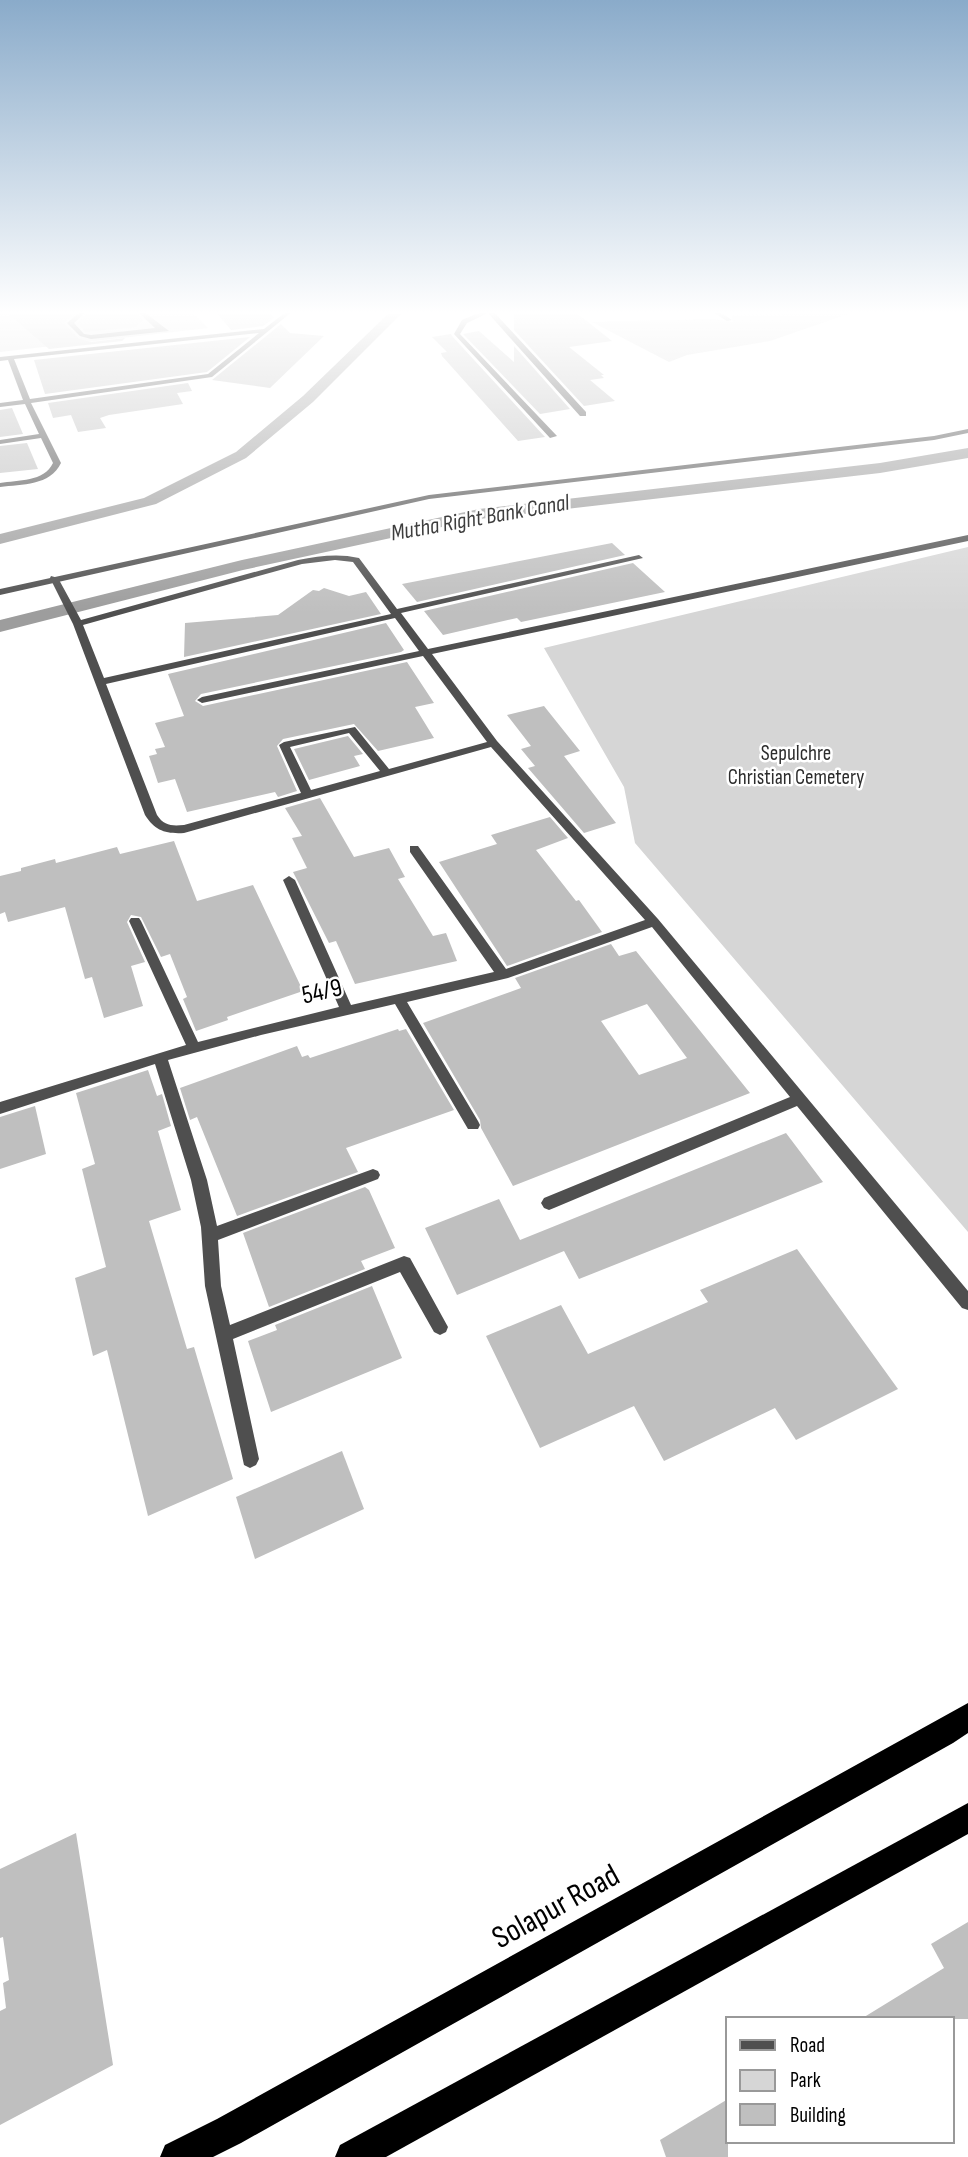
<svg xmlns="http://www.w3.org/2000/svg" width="968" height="2157" viewBox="0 0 968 2157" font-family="'Sofia Sans Condensed',sans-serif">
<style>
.green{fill:#d6d6d6}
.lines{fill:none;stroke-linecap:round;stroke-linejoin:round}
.canal{fill:#9d9d9d;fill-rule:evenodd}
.building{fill:#bfbfbf;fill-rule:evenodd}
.minor{fill:#4f4f4f;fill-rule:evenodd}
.tertiary{fill:#4f4f4f;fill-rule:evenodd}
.trunk{fill:#000;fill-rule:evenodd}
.labels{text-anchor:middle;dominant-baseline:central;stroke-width:5;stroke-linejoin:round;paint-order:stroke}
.far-park-label{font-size:21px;fill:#2d2d2d;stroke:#fff}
.far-water-label{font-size:23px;font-style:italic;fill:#3e3e3e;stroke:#fff}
.street-label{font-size:26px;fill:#000;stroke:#fff}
.near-street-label{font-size:32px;fill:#000;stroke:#fff}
</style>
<rect width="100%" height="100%" fill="#fff"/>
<g class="green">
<polygon points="0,311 191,311 208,328 0,352"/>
<polygon points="851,313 770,341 687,355 669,362 592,322 713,319 733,322 731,315"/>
<polygon points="968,547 968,1232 635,843 624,787 544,648"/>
</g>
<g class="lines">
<g class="canal">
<polygon points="391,311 404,311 313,402 246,458 156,504 0,544 0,534 144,498 236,452 303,396"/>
<polygon points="968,448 968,458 880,473 479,519 243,570 0,632 0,620 242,560 479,509 880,463"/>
</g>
</g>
<g class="building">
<polygon points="5,311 77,311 64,323 79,339 91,342 125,338 122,341 49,349"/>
<polygon points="89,311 135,311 143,320 136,327 85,332 78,323"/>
<polygon points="215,311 267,311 274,318 263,326 231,330"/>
<polygon points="514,311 574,311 612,341 569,347 604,375 601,375 604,378 590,380 615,401 584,406 514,330"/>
<polygon points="281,324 290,333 324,336 270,388 212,380"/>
<polygon points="479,331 514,362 514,346 570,409 540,414 463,334"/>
<polygon points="451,334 452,336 545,437 518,441 442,356 441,353 447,352 432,337"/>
<polygon points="250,337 207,372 45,394 34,360"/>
<polygon points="188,383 192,391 177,393 183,404 109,415 100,418 106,428 78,432 71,415 53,418 48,403"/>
<polygon points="12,408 23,434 0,437 0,410"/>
<polygon points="27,443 38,469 0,473 0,446"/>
<polygon points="612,543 625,555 417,602 402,584"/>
<polygon points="633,563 665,592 521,622 517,618 443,635 424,611"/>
<polygon points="324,588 349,596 366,592 381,614 184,657 185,623 278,615 313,590 319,591"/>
<polygon points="386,623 404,650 401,652 201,694 195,701 203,706 407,662 434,703 415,707 434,738 378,751 354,724 283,739 277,746 297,791 278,797 275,792 187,812 175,779 158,783 149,756 157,754 155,749 165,747 155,723 184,716 168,674"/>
<polygon points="544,706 580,751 564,756 616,823 584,833 528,768 535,766 521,749 531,746 507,715"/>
<polygon points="348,736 363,754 354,756 360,766 309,780 294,749"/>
<polygon points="320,798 354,857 389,848 405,877 398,879 433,936 446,933 457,961 355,984 336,941 329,943 293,872 307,868 292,838 302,836 285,808"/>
<polygon points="550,817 568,838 536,850 576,901 579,900 602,932 507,966 439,862 497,844 491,835"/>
<polygon points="174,841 197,901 253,885 303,991 227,1017 228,1020 196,1031 183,999 187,997 170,954 161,957 141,917 131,915 127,922 145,962 131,966 143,1006 104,1018 92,977 85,979 65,907 8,922 5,912 0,914 0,876 21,871 21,868 55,859 56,863 117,847 120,854"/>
<path d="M611 944 619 956 636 951 750 1093 513 1186 481 1128 480 1120 423 1023 521 988 515 978ZM647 1004 687 1058 639 1075 601 1021Z"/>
<polygon points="398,1029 399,1031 406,1029 454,1110 346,1148 358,1172 237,1216 197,1117 190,1120 180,1088 297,1046 302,1057 308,1055 310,1058"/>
<polygon points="148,1070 157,1096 162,1094 171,1126 158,1131 181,1210 149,1221 187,1349 194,1347 233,1479 148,1516 107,1350 93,1356 75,1278 106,1267 82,1169 95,1164 76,1093"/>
<polygon points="35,1106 46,1154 0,1169 0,1117"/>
<polygon points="786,1133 823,1182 579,1279 564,1251 457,1295 425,1228 499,1199 520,1240"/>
<polygon points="365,1187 369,1190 395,1248 361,1261 365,1269 269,1307 243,1233"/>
<polygon points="797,1249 898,1389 796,1440 775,1408 664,1461 634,1406 540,1448 486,1336 561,1305 588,1354 708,1302 700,1290"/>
<polygon points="372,1286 402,1358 271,1412 248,1341 277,1330 275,1325"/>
<polygon points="342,1451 364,1509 255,1559 236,1497"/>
<polygon points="76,1833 113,2065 0,2125 0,2011 6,2008 3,1983 9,1980 3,1937 0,1938 0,1869"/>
<polygon points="968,1922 968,2019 861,2019 944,1968 931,1944"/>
<polygon points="728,2099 728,2157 666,2157 660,2140"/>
</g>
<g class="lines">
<g class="minor">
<polygon points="81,311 87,311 74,323 84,334 91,335 155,328 137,311 143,311 169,331 91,339 80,336 67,323"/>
<path d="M287 311H293L212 377 31 403 61 463C50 486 22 484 0 487V483C18 480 44 482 53 463L41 438 0 444V440L39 434 25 404 0 407V403L23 400 8 360 0 361V357L264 329ZM259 333 208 374 30 399 14 359Z"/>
<polygon points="483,311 493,311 586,412 586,416 580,416 488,313 467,323 460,334 557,436 550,438 454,334 462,320"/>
<polygon points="711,311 718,311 732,320 727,321"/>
<path d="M968 535V541L432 654 497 741 658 919 968 1291V1310L962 1308 797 1106 554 1208 549 1210 544 1208 541 1203 544 1198 790 1097 652 927 508 978 407 1002 478 1121 480 1125 478 1129H468L395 1004 261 1035 168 1060 207 1180 217 1226 373 1169 378 1171 380 1175 378 1179 218 1240 221 1286 230 1325 404 1256 410 1258 448 1327 446 1332 440 1335 434 1332 400 1272 233 1339 259 1459 256 1465 250 1468 244 1465 205 1286 201 1227 191 1180 155 1064 0 1114V1102L186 1045 129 921 131 918H139L141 921 198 1042 339 1007 283 880 289 876 295 880 351 1005 494 972 410 852V846H418L506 969 645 920 491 747 184 833C166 834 155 831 145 815L73 624 50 578 51 576 58 578 81 620 298 560C319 556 338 553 359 558L397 609 639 555 643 558 401 613 428 649ZM335 560 353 562 391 614 104 678 83 625 302 564ZM395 618 419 651 202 697 197 700 202 703 423 656 487 742 389 769 355 727 284 742 279 745 301 793 184 825C172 826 164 826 157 815L106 684ZM349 733 380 771 311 790 290 747Z"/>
</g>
<polygon class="tertiary" points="968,429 968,433 934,440 429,499 0,595 0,589 429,495 934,436"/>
<g class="trunk">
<polygon points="968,1703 968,1733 953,1743 241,2143 213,2157 160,2157 165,2145 217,2119"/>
<polygon points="968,1803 968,1834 386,2157 335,2157 340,2145"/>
</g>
</g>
<linearGradient id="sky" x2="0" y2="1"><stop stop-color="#8aabca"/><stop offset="0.51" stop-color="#fff"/><stop offset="1" stop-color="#fff" stop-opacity="0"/></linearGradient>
<rect width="968" height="613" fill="url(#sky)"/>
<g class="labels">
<g class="far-park-label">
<text x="796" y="753">Sepulchre<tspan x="796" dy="24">Christian Cemetery</tspan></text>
</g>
<g class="far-water-label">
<text transform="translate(480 518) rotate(-10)">Mutha Right Bank Canal</text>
</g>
<g class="street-label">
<text transform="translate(322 992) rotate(-13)">54/9</text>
</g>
<g class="near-street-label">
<text transform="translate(556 1907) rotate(-29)">Solapur Road</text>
</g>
</g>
<rect x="726" y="2017" width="228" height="126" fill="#ffffff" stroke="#999999" stroke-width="2"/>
<rect x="740" y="2040" width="35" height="10" fill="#4f4f4f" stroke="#999999" stroke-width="2"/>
<text x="790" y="2052" font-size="21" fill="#000000">Road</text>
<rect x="740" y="2070" width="35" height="21" fill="#d6d6d6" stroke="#999999" stroke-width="2"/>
<text x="790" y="2087" font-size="21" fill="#000000">Park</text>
<rect x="740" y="2104" width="35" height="21" fill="#bfbfbf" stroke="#999999" stroke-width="2"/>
<text x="790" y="2122" font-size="21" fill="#000000">Building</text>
</svg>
